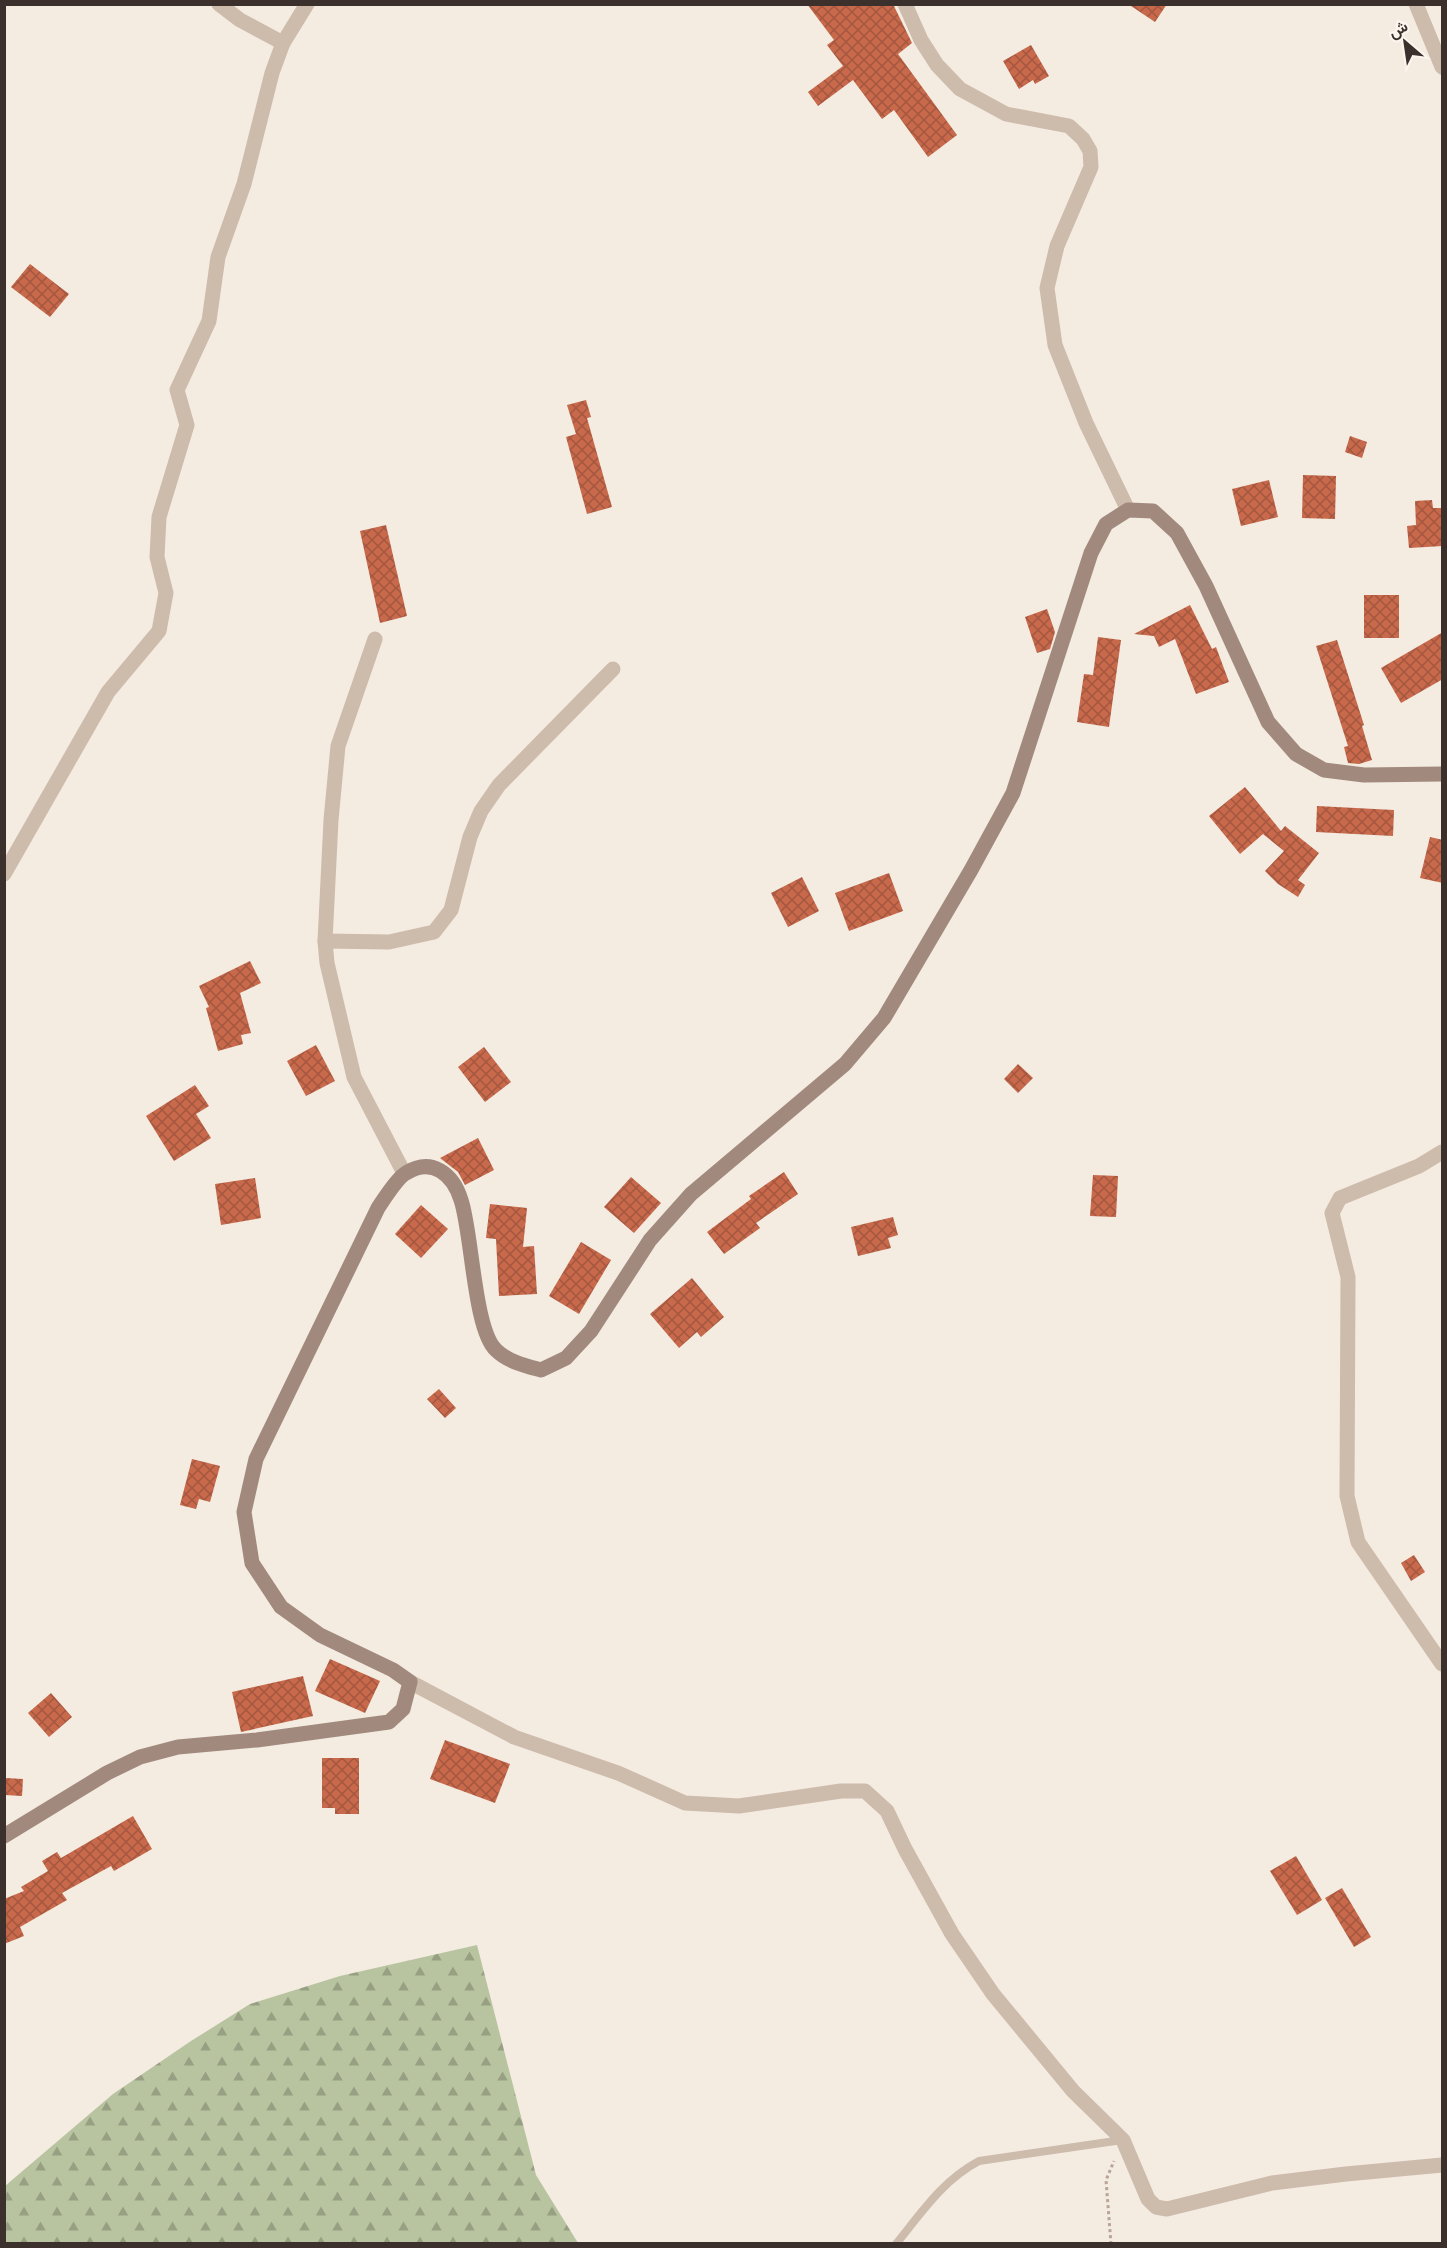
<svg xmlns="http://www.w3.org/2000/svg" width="1447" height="2248" viewBox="0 0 1447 2248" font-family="'DM Sans',Vazirmatn,sans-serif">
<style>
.forest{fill:url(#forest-firs)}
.building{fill:url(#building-cross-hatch)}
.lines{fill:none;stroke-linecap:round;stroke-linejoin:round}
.path{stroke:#b9a596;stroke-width:3;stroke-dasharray:3 3;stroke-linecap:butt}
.lane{stroke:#cdbbac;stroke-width:8}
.street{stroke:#cdbbac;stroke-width:15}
.secondary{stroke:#a18a7d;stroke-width:15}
</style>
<defs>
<pattern id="forest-firs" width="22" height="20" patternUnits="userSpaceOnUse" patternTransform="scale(1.5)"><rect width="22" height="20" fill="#b8c4a0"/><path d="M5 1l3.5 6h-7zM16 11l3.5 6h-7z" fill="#97a083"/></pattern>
<pattern id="building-cross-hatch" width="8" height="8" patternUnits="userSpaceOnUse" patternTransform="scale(1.5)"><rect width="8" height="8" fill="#c8694b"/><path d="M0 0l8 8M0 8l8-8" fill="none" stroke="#a4573f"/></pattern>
</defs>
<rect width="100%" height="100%" fill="#f4ebe1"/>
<polygon class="forest" points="477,1945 536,2175 578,2243 5,2243 5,2186 113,2094 191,2041 250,2004 340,1976"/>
<g class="building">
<polygon points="807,4 893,4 912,43 898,54 957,135 928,157 894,110 882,119 853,80 818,106 808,92 843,66 827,45 834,40"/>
<polygon points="1128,4 1167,4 1155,22"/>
<polygon points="1031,45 1049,76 1035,84 1033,80 1019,89 1003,61"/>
<polygon points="30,264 69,294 50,317 11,287"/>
<polygon points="586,400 591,417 587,418 612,507 587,514 566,437 576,434 567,405"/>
<polygon points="1350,436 1367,442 1362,458 1345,452"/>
<polygon points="1303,475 1336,476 1335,519 1302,518"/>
<polygon points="1269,480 1278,517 1241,526 1232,489"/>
<polygon points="1432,500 1433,508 1443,508 1443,546 1409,548 1407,526 1416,525 1415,501"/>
<polygon points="386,525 407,616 380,623 360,531"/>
<rect x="1364" y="595" width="35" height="43"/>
<polygon points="1190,605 1212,649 1216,647 1229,682 1196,694 1175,639 1159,647 1154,636 1134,634"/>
<polygon points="1047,609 1055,632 1050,649 1037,653 1025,617"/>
<polygon points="1443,632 1443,679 1401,703 1381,668"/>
<polygon points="1098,637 1121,640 1109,727 1077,722 1084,674 1093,675"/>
<polygon points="1337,640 1364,725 1362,726 1372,760 1359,764 1348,763 1344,747 1348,746 1316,646"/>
<polygon points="1245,787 1281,831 1285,826 1319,853 1298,880 1305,885 1298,897 1278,884 1265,871 1284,851 1263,834 1240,854 1209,816"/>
<polygon points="1317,806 1394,810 1393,836 1316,832"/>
<polygon points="1430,837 1443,840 1443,883 1420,878"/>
<polygon points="889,873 903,911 849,931 835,893"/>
<polygon points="802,877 819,911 788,927 771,893"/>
<polygon points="250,961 261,983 240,993 251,1033 241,1035 243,1044 218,1051 206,1008 209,1007 199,986"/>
<polygon points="316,1045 335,1081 306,1096 287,1061"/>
<polygon points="484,1047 511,1082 485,1102 458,1067"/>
<polygon points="1018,1064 1033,1078 1018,1093 1004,1079"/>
<polygon points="195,1085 209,1106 196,1114 211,1138 174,1161 146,1116"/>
<polygon points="478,1138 494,1170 465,1185 458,1172 440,1158"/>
<polygon points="784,1172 798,1194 756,1223 760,1228 724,1254 707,1232 751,1199 749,1196"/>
<polygon points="1093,1175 1118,1176 1116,1217 1090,1216"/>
<polygon points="631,1177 661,1203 634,1233 604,1207"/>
<polygon points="255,1178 261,1218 221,1225 215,1184"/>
<polygon points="490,1204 527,1208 523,1247 534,1246 537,1294 499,1296 496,1239 486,1238"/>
<polygon points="421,1205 448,1229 421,1258 395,1234"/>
<polygon points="893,1217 898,1235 888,1238 891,1248 858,1256 851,1227"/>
<polygon points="581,1242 611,1260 579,1314 549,1296"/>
<polygon points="692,1278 724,1317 701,1337 697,1332 679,1348 650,1314"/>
<polygon points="439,1389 456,1408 445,1418 427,1399"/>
<polygon points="192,1459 220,1466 210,1502 199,1499 196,1509 180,1505"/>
<polygon points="1414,1555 1425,1572 1411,1581 1401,1563"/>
<polygon points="330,1659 380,1681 365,1713 315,1691"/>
<polygon points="303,1676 313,1716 241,1732 232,1692"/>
<polygon points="51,1693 72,1717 49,1737 28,1713"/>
<polygon points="445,1740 510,1764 495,1803 430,1779"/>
<polygon points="322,1758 359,1758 359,1814 335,1814 335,1808 322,1808"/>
<polygon points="6,1778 23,1779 22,1796 5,1795"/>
<polygon points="133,1816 152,1849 114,1871 111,1866 62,1893 67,1900 20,1927 24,1936 4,1944 4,1899 24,1891 21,1887 48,1871 42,1861 57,1852 61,1858"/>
<polygon points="1296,1856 1322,1900 1297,1915 1270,1871"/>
<polygon points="1342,1888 1371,1937 1354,1947 1325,1898"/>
</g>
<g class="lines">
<polyline class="path" points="1111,2244 1106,2180 1114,2161"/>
<path class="lane" d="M896 2244C922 2212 943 2180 979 2161L1122 2140"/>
<g class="street">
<polyline points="219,4 240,20 283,43"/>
<polyline points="905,4 921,40 937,65 960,89 1006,114 1069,126 1083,139 1090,151 1091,167 1057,246 1047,288 1055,345 1086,423 1128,510"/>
<polyline points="1416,4 1442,67"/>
<polyline points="375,639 338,746 331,820 325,941 327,963 354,1077 404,1173"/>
<polyline points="4,874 108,692 159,631 166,593 157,557 159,517 187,425 177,390 209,321 218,257 244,184 272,73 283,43 307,4"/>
<polyline points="325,941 389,942 434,932 451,910 470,837 481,811 499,785 613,669"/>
<polyline points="1442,1152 1419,1166 1340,1198 1332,1213 1348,1277 1347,1496 1358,1542 1442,1664"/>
<polyline points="410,1682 514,1737 618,1773 685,1803 739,1806 841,1791 865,1791 887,1811 905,1849 952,1934 993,1994 1073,2091 1123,2140 1148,2199 1156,2207 1167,2209 1272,2183 1346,2174 1442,2165"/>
</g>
<path class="secondary" d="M4 1836 107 1773 140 1757 178 1747 257 1740 389 1722 403 1709 410 1682 393 1670 320 1635 281 1607 252 1563 244 1512 256 1459 378 1208C384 1199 397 1178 406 1173 432 1157 453 1174 461 1200 472 1232 474 1330 496 1350 508 1362 526 1366 541 1370L566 1358 591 1331 650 1240 691 1194 845 1064 884 1018 971 870 1013 793 1091 553 1106 524 1128 510 1153 511 1177 533 1206 586 1268 722 1296 754 1324 770 1364 775 1442 774"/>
</g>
<rect width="1447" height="2248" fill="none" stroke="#3b302b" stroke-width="12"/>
<g transform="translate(1405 42) rotate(331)" stroke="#fbf5ee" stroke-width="4.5" paint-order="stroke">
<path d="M0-4.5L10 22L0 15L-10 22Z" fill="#3b302b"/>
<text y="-9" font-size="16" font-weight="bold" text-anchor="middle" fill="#3b302b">ش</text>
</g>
</svg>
